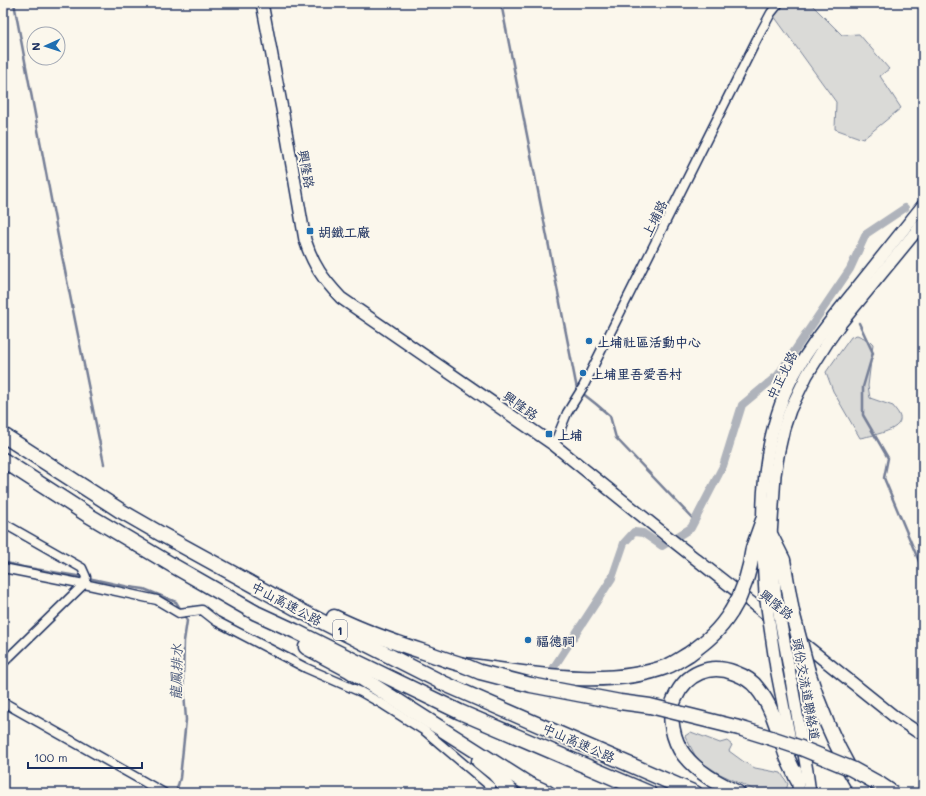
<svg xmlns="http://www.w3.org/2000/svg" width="926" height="796" viewBox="0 0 926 796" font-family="Mali,'LXGW WenKai TC',sans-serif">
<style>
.green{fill:#dadad7;stroke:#7a849a}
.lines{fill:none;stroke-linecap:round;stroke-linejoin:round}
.stream{stroke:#747e96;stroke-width:2.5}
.canal{stroke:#afb3bb;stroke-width:8}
.street-casing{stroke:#1b2f5e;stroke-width:11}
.secondary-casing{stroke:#1b2f5e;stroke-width:14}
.highway-casing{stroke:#1b2f5e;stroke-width:17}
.street{stroke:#fbf7ec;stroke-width:8}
.secondary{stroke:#fbf7ec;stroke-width:11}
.highway{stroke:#fbf7ec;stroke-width:14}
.secondary-bridge-casing{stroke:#1b2f5e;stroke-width:14;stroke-linecap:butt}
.highway-bridge-casing{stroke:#1b2f5e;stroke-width:17;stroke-linecap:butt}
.secondary-bridge{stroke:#fbf7ec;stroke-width:11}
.highway-bridge{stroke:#fbf7ec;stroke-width:14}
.poi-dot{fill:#1f6fb2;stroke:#fbf7ec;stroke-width:1.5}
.labels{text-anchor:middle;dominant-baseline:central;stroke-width:4;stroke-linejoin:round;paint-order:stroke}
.shield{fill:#fbf7ec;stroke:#5e6b89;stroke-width:1}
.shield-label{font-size:12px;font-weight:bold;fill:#1b2f5e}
.street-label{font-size:13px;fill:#1b2f5e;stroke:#fbf7ec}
.poi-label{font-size:13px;font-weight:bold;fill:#1b2f5e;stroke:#fbf7ec;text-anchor:start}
.water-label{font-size:14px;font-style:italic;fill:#47577a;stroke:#fbf7ec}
</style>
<rect width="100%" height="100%" fill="#fbf7ec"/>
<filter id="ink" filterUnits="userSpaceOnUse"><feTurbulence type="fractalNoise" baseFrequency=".025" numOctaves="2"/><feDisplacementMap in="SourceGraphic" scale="8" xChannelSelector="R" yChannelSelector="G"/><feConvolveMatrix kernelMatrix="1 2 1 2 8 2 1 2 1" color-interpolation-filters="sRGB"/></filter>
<g filter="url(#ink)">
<g class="green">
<polygon points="783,3 810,3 842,35 859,34 889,69 880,76 901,108 863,139 835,129 836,102 774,16"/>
<path d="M857 335 869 340 873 344 868 386 870 398 893 406C895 409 899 413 900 417 903 431 869 436 860 438L833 391 826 372 851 337Z"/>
<polygon points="691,732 720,743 727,741 732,745 729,751 744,762 755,768 781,773 788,784 786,790 779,793 761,793 718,773 697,759 685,736"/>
</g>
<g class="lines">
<g class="stream">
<polyline points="14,3 58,236 104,464"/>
<polyline points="501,3 577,389 596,404 610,416 616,438 695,521"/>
<polyline points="859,323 873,353 863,387 863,415 888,458 884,478 923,571"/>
<polyline points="3,562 23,567 83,577"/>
<polyline points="88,578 129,587 144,589 176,602 181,610"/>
<polyline points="176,793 180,778 186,720 183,677 184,641 187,621 183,614"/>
</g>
<polyline class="canal" points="554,667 612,578 624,543 634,532 643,533 662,546 691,528 723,466 742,405 778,375 850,269 866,234 905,208"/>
<defs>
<g id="street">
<polyline points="554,445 567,413 583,387 757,39 771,13 779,3"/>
<polyline points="3,523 82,568 86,577 84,584 3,663"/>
<polyline points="3,568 84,584 157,600 179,613 202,610 216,621 306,668 361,692 384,705 425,731 491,787 488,793"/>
<polyline points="3,702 164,793"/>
</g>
<g id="secondary">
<path d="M262 3 283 114 305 240C313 265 323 279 341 298L554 445 678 545 809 648 895 717 916 731 923 733"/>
<polyline points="775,591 771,536 775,475 779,450 784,428 790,410 807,375 827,343 841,323 923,223"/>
<path d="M765 594C761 527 758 457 785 393 801 357 826 326 851 295 875 265 899 235 923 205"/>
<polyline points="776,668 792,750"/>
<polyline points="789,668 807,771 810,793"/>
<polyline points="796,771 799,793"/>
</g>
<g id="highway">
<polyline points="3,435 121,511 161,534 301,611 445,684 695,793"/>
<polyline points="3,460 88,515 172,565 256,613 295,631 355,661 460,712 649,793"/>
<polyline points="771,536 783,560 792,612"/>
<polyline points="746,580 750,565 753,548 763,520"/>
<path d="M334 617C363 631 393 642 424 652 437 656 451 662 464 665 478 667 492 669 506 671 557 678 619 685 668 666 675 663 682 658 689 654 707 641 719 631 731 612"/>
<polyline points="306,647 349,670 528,784 548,793"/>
<path d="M808 672C819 707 833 740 851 772 855 779 859 786 864 793"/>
<polyline points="479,761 494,773 512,793"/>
<path d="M738 793C718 783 699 774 684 755 673 741 667 715 675 698 686 673 710 663 735 673 743 676 752 681 757 688 773 707 778 731 786 754 789 763 794 771 797 779"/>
</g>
</defs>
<use href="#street" class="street-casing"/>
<use href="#secondary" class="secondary-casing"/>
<use href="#highway" class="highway-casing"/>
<use href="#street" class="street"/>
<use href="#secondary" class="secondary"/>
<use href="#highway" class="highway"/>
<defs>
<g id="secondary-bridge">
<polyline points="775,591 789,668"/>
<polyline points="765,594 776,668"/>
</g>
<g id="highway-bridge">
<polyline points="731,612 739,598 746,580"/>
<polyline points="792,612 808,672"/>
<polyline points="463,665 480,672 531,685 620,702 650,706 739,728 768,737 801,748 852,769 881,785 893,793"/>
</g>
</defs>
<use href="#secondary-bridge" class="secondary-bridge-casing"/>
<use href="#highway-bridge" class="highway-bridge-casing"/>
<use href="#secondary-bridge" class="secondary-bridge"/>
<use href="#highway-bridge" class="highway-bridge"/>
</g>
</g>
<g class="poi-dot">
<rect x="306" y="227" width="8" height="8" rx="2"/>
<circle cx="589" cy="341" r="4"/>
<circle cx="583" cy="373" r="4"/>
<rect x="545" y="430" width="8" height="8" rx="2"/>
<circle cx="528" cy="640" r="4"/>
</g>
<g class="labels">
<rect class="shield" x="333" y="620" width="14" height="20" rx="3"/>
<g class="shield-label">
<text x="340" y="630">1</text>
</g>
<g class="street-label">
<text transform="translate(307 169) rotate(80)">興隆路</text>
<text transform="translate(654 218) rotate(-63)">上埔路</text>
<text transform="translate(781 375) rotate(-64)">中正北路</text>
<text transform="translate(521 405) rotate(35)">興隆路</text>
<text transform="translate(287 603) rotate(28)">中山高速公路</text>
<text transform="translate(777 604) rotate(38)">興隆路</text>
<text transform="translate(807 689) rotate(80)">頭份交流道聯絡道</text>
<text transform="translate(579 742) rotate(24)">中山高速公路</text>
</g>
<g class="poi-label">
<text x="318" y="231">胡鐵工廠</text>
<text x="597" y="341">上埔社區活動中心</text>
<text x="591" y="373">上埔里吾愛吾村</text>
<text x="557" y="434">上埔</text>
<text x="536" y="640">福德祠</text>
</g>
<g class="water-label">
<text transform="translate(176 672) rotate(-89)">龍鳳排水</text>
</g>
</g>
<rect width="926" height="796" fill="none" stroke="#fbf7ec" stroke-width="16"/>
<rect x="8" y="8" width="910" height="780" fill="none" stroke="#1b2f5e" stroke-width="1.5" filter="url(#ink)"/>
<g transform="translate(46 46) rotate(267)"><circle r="19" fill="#fbf7ec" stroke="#a1a7b3"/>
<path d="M0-3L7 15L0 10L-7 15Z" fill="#1f6fb2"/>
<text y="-6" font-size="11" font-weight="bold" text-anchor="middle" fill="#1b2f5e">N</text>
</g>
<path d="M28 762v6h114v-6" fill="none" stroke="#1b2f5e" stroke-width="2"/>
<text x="34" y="762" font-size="12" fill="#1b2f5e" stroke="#fbf7ec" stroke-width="3" paint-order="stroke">100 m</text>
</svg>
